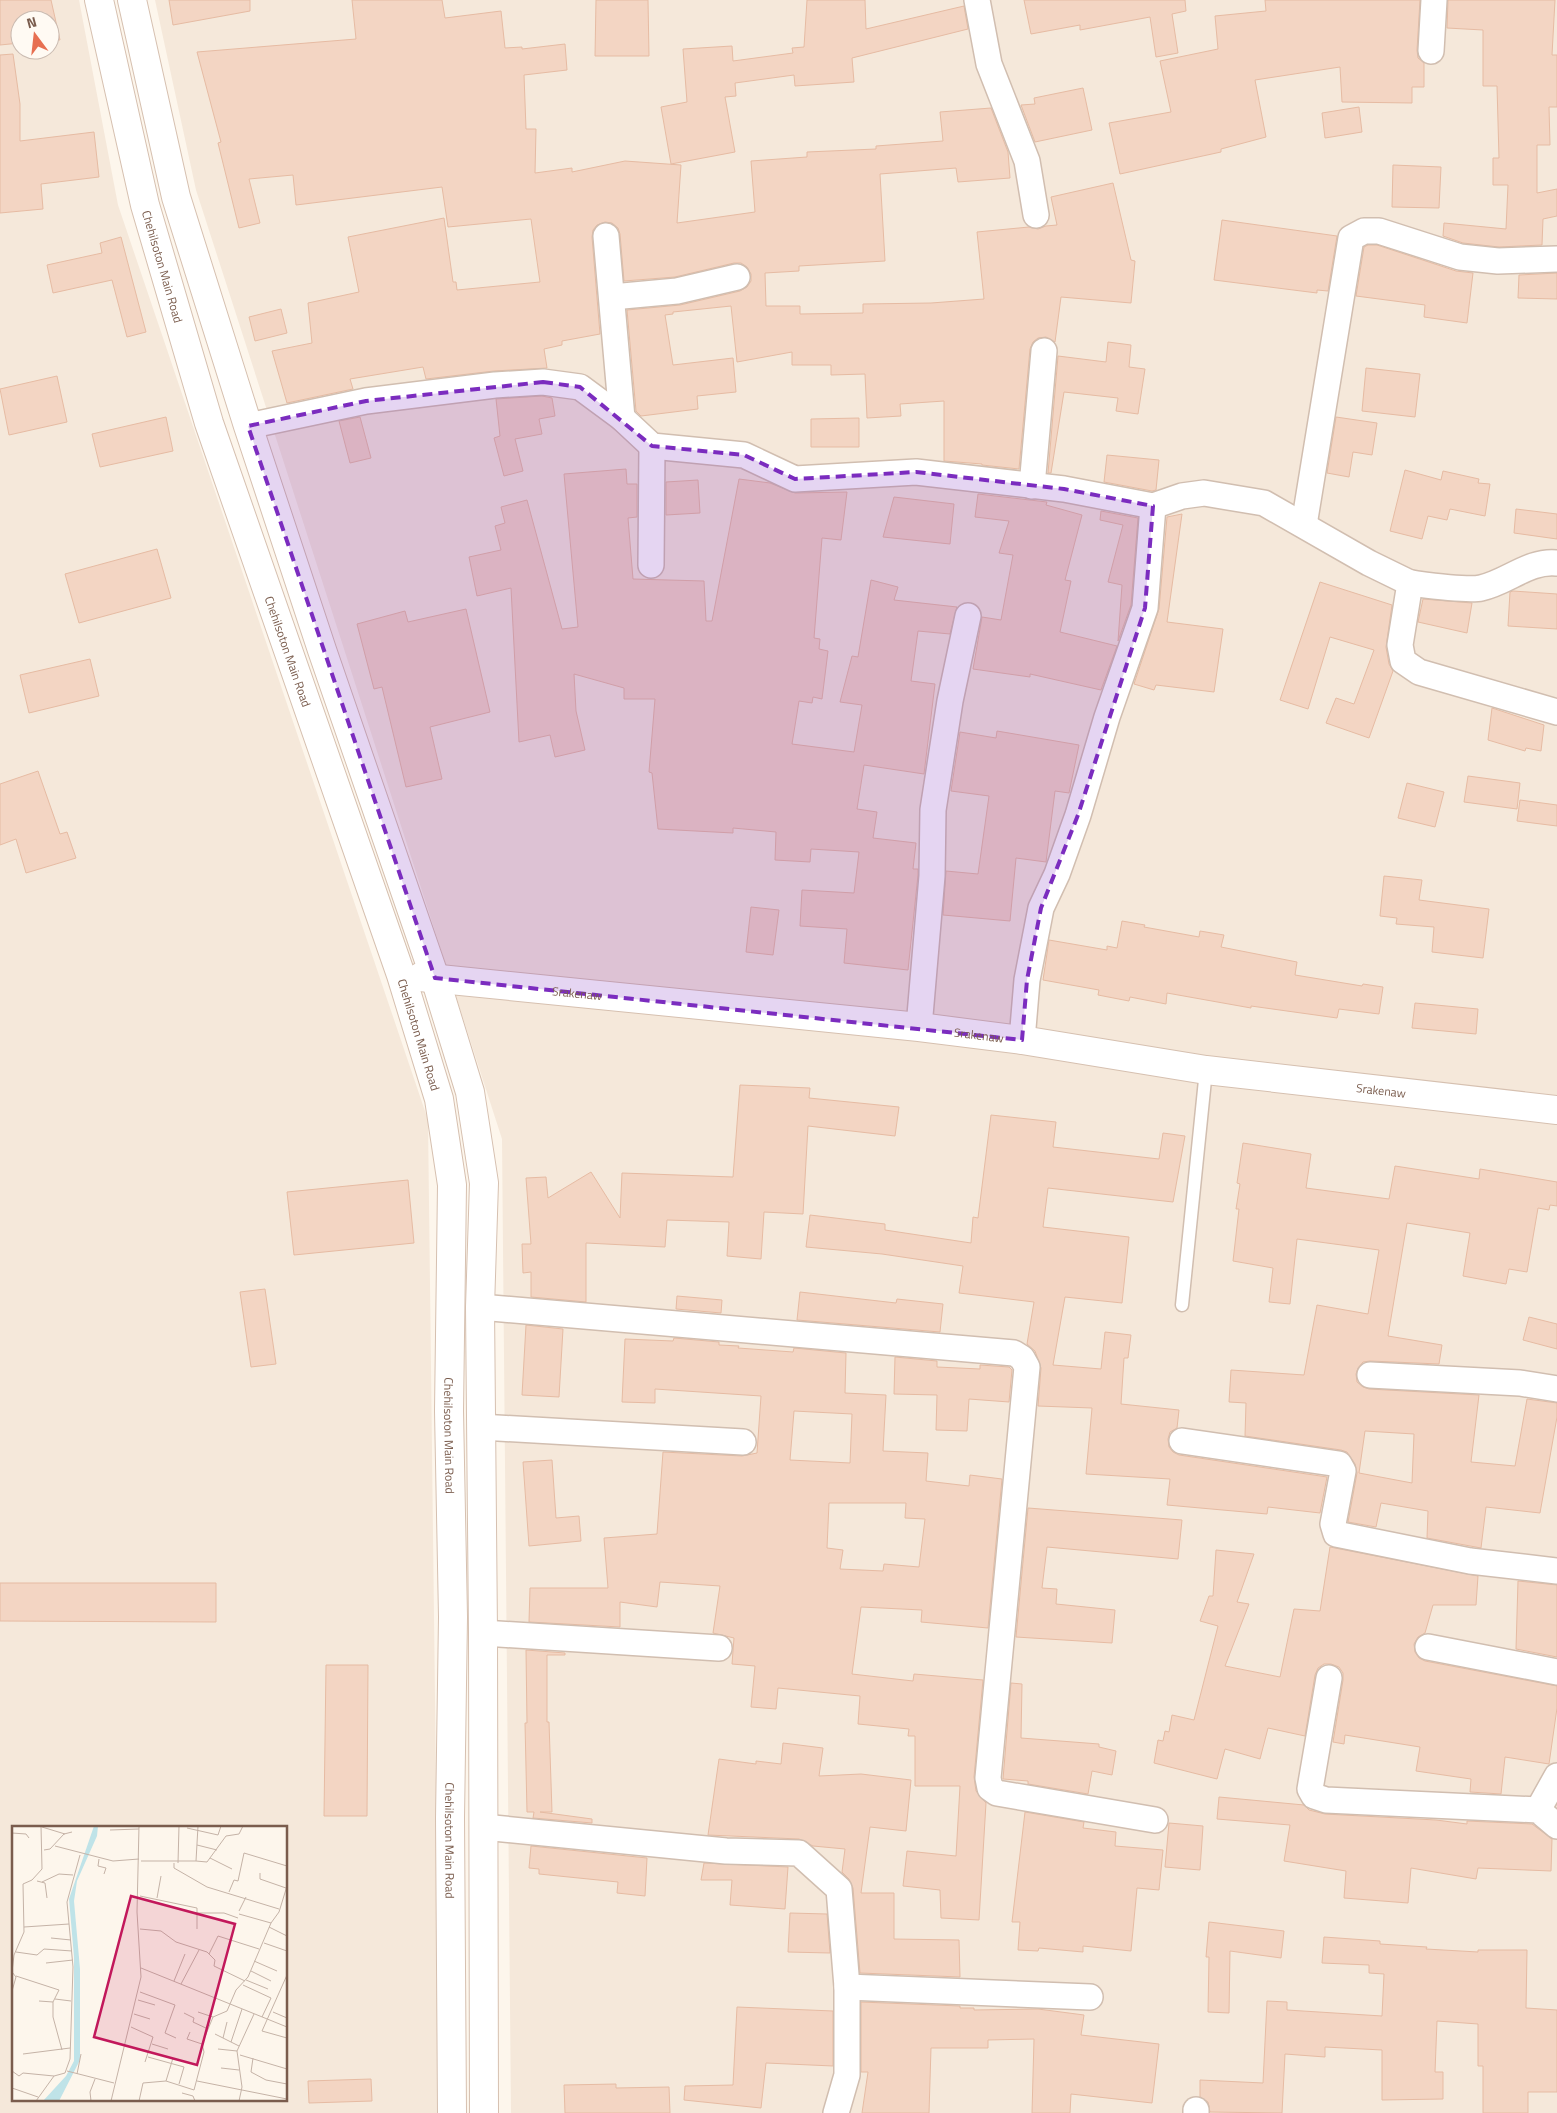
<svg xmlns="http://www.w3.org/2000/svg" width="1557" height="2113" viewBox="0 0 1557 2113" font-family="'Titillium Web',sans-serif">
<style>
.residential{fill:#f5e8da;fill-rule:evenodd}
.building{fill:#f3d5c3;stroke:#e6bba3;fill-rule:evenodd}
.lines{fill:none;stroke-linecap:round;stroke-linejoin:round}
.lane-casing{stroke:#d1beb0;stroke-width:15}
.street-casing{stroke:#d1beb0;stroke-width:28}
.secondary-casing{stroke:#d6c0b0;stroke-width:30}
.lane{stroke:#fff;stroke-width:12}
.street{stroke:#fff;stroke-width:25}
.secondary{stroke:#fff;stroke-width:28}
.marked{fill:#7b2cbf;fill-opacity:0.2;stroke:#7b2cbf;stroke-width:4;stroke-dasharray:10 6;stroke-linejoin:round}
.labels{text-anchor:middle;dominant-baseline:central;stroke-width:4;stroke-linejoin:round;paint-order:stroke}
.street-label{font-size:12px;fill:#7a5c4d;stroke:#fffaf3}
.inset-road{fill:none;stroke:#c5b3a7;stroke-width:1}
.view{fill:#c2185b;fill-opacity:0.15;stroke:#c2185b;stroke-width:2.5}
.inset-edge{fill:none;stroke:#7a5c4d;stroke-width:2.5}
</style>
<rect width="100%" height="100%" fill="#fdf6ec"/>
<g class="residential">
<path d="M0 0H79L118 205 428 1120 440 2113H0ZM20 20H50V50H20ZM14 1827H286V2099H14Z"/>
<polygon points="155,0 1557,0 1557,2113 511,2113 502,1139 196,190"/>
</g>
<g class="building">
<polygon points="0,0 51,0 60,40 50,40 50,20 20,20 20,43 0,45"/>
<polygon points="169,0 250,0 250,11 173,25"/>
<polygon points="352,0 442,0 445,18 501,11 505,48 522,47 522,49 565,44 567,70 524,75 526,129 536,129 535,173 572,168 572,172 625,161 681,165 677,223 755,212 751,161 807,157 807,152 876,149 876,146 943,141 940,112 991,108 1008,152 1010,178 958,182 956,168 880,174 885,261 799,266 799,271 765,273 766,306 800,306 800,314 863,313 863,304 931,303 984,299 977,232 1029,227 1038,229 1046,226 1057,225 1051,197 1113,183 1131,260 1135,261 1131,303 1061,297 1055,342 1046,337 1038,338 1033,342 1030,349 1019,469 982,465 982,464 944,461 944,401 900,404 901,416 867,418 865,374 831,375 831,365 792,365 792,352 737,362 731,306 673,312 673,314 665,315 673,365 733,358 736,392 697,396 698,409 641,416 636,411 627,310 680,305 740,291 747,287 751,281 751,274 747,267 741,263 734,263 675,277 624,281 620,234 618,228 612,223 605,222 597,225 593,230 592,237 600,334 562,341 562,345 544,349 547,368 494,371 426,379 423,367 350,379 353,389 287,403 272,351 312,343 308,303 359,292 348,237 444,218 453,282 456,282 457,290 540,282 531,219 448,227 442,187 296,205 293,175 249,179 260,223 239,228 218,143 221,142 197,52 356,39"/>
<polygon points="596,0 648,0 649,56 595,56"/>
<polygon points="807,0 865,0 866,29 964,6 968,29 852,58 854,82 795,86 794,75 735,83 736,96 725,97 735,152 671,164 661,107 687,102 683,49 732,46 733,61 793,53 792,48 804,47"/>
<polygon points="1024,0 1185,0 1186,11 1172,14 1178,53 1156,57 1150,17 1080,30 1080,25 1031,34"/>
<polygon points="1265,0 1420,0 1417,50 1418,58 1424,63 1424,87 1412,87 1412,103 1342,102 1340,67 1255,80 1266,137 1221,149 1221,152 1120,174 1109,123 1171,112 1160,61 1218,49 1215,16 1266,11"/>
<polygon points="1448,0 1555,0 1552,55 1557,55 1557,107 1549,107 1550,145 1537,145 1537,193 1557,189 1557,216 1543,219 1542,245 1499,247 1463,243 1443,236 1444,223 1506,229 1508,185 1493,185 1493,158 1499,158 1497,86 1483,86 1483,30 1447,28"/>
<polygon points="13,54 20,104 20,141 94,132 99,177 41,184 43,209 0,213 0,55"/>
<polygon points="1083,88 1092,130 1035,142 1021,105 1035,104 1034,98"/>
<polygon points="1359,107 1362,132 1325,138 1322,113"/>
<polygon points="1393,165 1441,167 1439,208 1392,207"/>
<polygon points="1222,220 1337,236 1328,291 1317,290 1317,293 1214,280"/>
<polygon points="121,237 146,332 127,337 112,280 53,293 47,265 102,253 100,243"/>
<polygon points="1368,245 1377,245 1456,271 1473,273 1467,323 1424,317 1425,305 1356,296 1364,247"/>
<polygon points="1557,273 1557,299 1518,298 1519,275"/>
<polygon points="281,309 287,333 255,341 249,317"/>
<polygon points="1108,342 1131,345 1129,367 1145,369 1138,414 1116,411 1118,398 1064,392 1051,473 1048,473 1058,356 1106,362"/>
<polygon points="1366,368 1420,374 1415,417 1362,411"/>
<polygon points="57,376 67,422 9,435 0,389"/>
<polygon points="542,396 552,398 555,416 539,419 542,434 515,439 523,471 504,476 494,438 500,436 496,399"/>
<polygon points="166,417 173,451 100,467 92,434"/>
<polygon points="360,417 371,458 350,463 339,421"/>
<polygon points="1336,417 1377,423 1372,455 1353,452 1349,477 1327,473"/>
<polygon points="859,418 859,447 811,447 811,419"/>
<polygon points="1107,455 1159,460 1156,490 1152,491 1104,482"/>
<polygon points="626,469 627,484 637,484 637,517 628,518 633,579 704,581 706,621 712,621 739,479 770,483 795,493 847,492 841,540 822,538 814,638 820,639 819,649 828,651 822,699 813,697 812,703 799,701 792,744 854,752 862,705 840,702 852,656 858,657 871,580 898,587 894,600 957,607 950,634 918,631 911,681 935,684 924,774 864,765 857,809 877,812 873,838 916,843 913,869 918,869 918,875 908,970 844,963 847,929 800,926 802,890 854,893 859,852 811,849 810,862 775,860 776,832 733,828 733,833 658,829 652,773 649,772 655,699 624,699 624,688 574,674 576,711 585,750 555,757 550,735 519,742 511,588 477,596 469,557 501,550 495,526 505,523 501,507 527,500 562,629 578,627 564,474"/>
<polygon points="1405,470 1441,480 1443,471 1479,479 1478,483 1490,484 1485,516 1450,509 1447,520 1428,516 1422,539 1390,531"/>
<polygon points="698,480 700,513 666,515 666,482"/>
<polygon points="978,494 1047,502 1046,505 1082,515 1065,580 1071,581 1060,632 1117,646 1101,690 1030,674 1030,677 973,669 982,617 1001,620 1013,555 999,553 1009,521 975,517"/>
<polygon points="894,497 954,504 950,544 883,537"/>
<polygon points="1516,509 1557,514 1557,539 1514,533"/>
<polygon points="1101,511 1138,518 1131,605 1118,641 1122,585 1108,582 1123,525 1100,520"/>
<polygon points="1182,514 1167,622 1223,629 1214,692 1156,685 1154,690 1134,684 1159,609 1167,517"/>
<polygon points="157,549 171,598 79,623 65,574"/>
<polygon points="1320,582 1392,605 1386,647 1389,664 1393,671 1369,738 1326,723 1336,698 1354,704 1374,650 1330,637 1308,709 1280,700"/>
<polygon points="1513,591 1557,594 1557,629 1508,626 1510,592"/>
<polygon points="1423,599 1472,603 1467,633 1418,622"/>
<polygon points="466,609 490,712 430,727 442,779 406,787 382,687 374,689 357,624 405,611 408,622"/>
<polygon points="90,659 99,696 29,713 20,675"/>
<polygon points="1492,708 1544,725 1541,751 1526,748 1525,751 1488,740"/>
<polygon points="997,731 1079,745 1069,793 1055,791 1046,862 1016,858 1010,921 943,915 946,871 978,874 989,796 951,791 960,732 996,738"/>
<polygon points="38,771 60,834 67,832 76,858 26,873 16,839 0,845 0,784"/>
<polygon points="1468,776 1520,783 1517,809 1464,802"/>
<polygon points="1407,783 1444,792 1435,827 1398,818"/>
<polygon points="1520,800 1557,805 1557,826 1517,821"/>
<polygon points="1384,876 1422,880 1419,900 1489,909 1483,958 1432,952 1434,927 1396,924 1397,918 1380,916"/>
<polygon points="751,907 779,910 773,955 746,952"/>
<polygon points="1122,921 1145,925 1144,927 1199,937 1200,931 1224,935 1221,947 1297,962 1295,975 1362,986 1363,984 1383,987 1379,1014 1339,1009 1337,1018 1251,1006 1251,1008 1167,993 1166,1004 1130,997 1129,1001 1098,995 1099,990 1043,980 1049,940 1107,950 1107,946 1117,948"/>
<polygon points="1415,1003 1478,1009 1476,1034 1412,1028"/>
<polygon points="740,1085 810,1088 809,1098 899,1107 895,1136 808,1126 803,1214 764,1212 761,1259 727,1256 729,1222 667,1220 665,1247 586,1243 586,1302 531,1297 531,1272 523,1273 522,1244 531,1244 526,1178 546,1177 548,1198 591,1172 620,1218 622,1173 733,1177"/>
<polygon points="991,1115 1056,1122 1053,1147 1159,1159 1163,1133 1185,1136 1173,1202 1048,1188 1043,1227 1129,1237 1122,1303 1065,1297 1053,1365 1101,1369 1105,1332 1131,1335 1128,1358 1124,1358 1121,1404 1179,1410 1177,1428 1170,1432 1168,1439 1169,1447 1173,1452 1179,1455 1327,1477 1320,1513 1268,1507 1267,1514 1167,1505 1170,1479 1086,1474 1092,1408 1038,1406 1041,1368 1035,1351 1027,1344 1034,1302 959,1293 963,1266 882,1254 806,1247 810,1215 885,1224 885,1230 971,1243 973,1217 978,1218"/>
<path d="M1243 1143 1311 1154 1306 1188 1389 1199 1395 1166 1479 1179 1480 1169 1557 1182V1206L1550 1205 1549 1210 1538 1208 1527 1272 1509 1269 1506 1284 1463 1276 1470 1233 1407 1223 1388 1336 1442 1345 1439 1364 1370 1361 1363 1362 1358 1368 1356 1374 1357 1382 1363 1387 1369 1389 1479 1395 1471 1462 1515 1466 1527 1399 1557 1403V1417L1540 1513 1486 1507 1481 1548 1427 1538 1428 1511 1381 1503 1376 1527 1348 1522 1357 1473 1355 1464 1347 1452 1341 1450 1245 1436 1246 1403 1229 1402 1231 1370 1304 1375 1317 1305 1368 1314 1379 1250 1297 1239 1290 1304 1269 1302 1273 1268 1233 1261 1239 1209H1236L1240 1184 1237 1183ZM1365 1431 1414 1434 1412 1483 1359 1473Z"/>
<polygon points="408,1180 414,1243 294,1255 287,1192"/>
<polygon points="265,1289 276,1364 251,1367 240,1292"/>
<polygon points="800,1292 896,1303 897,1299 943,1304 940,1332 797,1320"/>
<polygon points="677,1296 722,1300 721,1313 676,1309"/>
<polygon points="1529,1317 1557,1324 1557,1349 1523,1340"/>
<polygon points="526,1325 563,1329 559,1397 522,1395"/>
<path d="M674 1338 719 1342V1345L739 1346 738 1348 793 1352 794 1348 846 1353 845 1393 886 1395 883 1451 928 1453 926 1481 969 1486 970 1475 1002 1479 988 1628 921 1622 922 1610 861 1607 852 1674 913 1681 914 1674 983 1680 974 1777 976 1791 986 1803 979 1920 941 1918 940 1890 903 1886 907 1851 956 1856 960 1786H915V1736H908L909 1729 858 1724 860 1696 778 1688 776 1709 751 1707 755 1666 732 1664 734 1638 713 1633 720 1586 660 1582 657 1607 620 1602V1627L529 1622 530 1588H608L604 1538 657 1534 663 1452 742 1456 757 1453 761 1396 655 1389V1403L622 1402 625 1339 673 1341ZM794 1411 852 1414 850 1463 790 1460ZM829 1503H906L905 1518 925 1519 919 1567 884 1564 883 1571 840 1569 843 1550 827 1548Z"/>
<polygon points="895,1357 937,1361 937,1367 980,1369 980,1365 1009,1367 1012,1370 1009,1402 969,1399 967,1431 936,1430 937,1395 894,1394"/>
<polygon points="552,1460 556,1518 579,1516 581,1541 529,1546 523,1462"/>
<polygon points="1028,1508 1182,1520 1178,1559 1047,1547 1042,1588 1057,1589 1056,1604 1115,1610 1112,1643 1016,1637"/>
<polygon points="1330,1547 1478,1576 1476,1605 1433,1605 1425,1633 1418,1637 1414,1644 1415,1652 1419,1658 1425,1661 1557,1686 1557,1708 1549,1764 1505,1757 1501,1794 1470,1792 1471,1779 1416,1771 1420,1747 1345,1735 1344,1744 1333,1742 1343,1680 1343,1673 1339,1667 1331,1664 1324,1664 1318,1668 1315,1675 1305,1736 1268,1728 1260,1759 1225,1749 1217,1779 1154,1763 1158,1740 1163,1741 1165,1731 1169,1732 1172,1715 1194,1720 1218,1626 1200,1621 1209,1596 1213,1596 1216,1550 1254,1554 1237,1602 1249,1604 1225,1666 1280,1677 1294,1609 1320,1611"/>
<polygon points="1518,1581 1557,1585 1557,1657 1516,1649"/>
<polygon points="0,1583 216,1583 216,1622 0,1621"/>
<polygon points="526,1650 565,1653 565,1655 547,1655 547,1722 549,1722 552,1812 540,1812 592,1819 592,1823 533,1818 534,1812 527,1812 525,1723 527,1723"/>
<polygon points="326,1665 368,1665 367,1816 324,1816"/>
<polygon points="1011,1683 1022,1684 1021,1738 1099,1744 1099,1747 1116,1751 1112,1775 1092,1771 1088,1794 1028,1784 1028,1781 1003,1779"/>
<polygon points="783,1743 823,1748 819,1776 861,1774 911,1780 906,1831 870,1827 861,1893 894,1893 894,1939 959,1940 960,1977 860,1973 853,1888 849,1879 842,1872 845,1849 813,1846 799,1839 708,1835 719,1759 756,1764 756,1761 781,1764"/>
<polygon points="1219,1797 1304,1805 1309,1810 1325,1814 1436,1820 1467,1824 1467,1821 1532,1824 1552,1839 1551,1871 1478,1868 1476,1879 1411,1868 1408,1903 1344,1898 1346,1871 1284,1861 1290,1825 1217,1819"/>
<polygon points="1025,1812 1084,1822 1083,1828 1116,1832 1115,1846 1163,1850 1159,1890 1137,1888 1131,1951 1083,1946 1083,1952 1039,1948 1038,1951 1018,1950 1020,1922 1012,1922"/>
<polygon points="1169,1823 1203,1826 1200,1870 1165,1867"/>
<polygon points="531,1846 647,1858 645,1896 617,1893 618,1882 539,1874 539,1869 529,1868"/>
<polygon points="704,1863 788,1867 785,1909 730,1905 732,1880 701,1880"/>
<polygon points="790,1913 827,1914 830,1953 788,1952"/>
<polygon points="1209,1922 1284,1931 1281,1958 1230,1951 1229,2013 1208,2012 1209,1957 1206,1957"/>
<polygon points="1324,1937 1380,1941 1380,1944 1427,1947 1426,1949 1478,1952 1478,1950 1527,1950 1526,2008 1557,2010 1557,2092 1528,2092 1528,2113 1483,2113 1483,2066 1478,2066 1478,2024 1437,2021 1435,2072 1443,2072 1443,2099 1382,2100 1382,2050 1325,2047 1325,2057 1285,2054 1282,2113 1210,2112 1208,2102 1200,2097 1200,2080 1263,2083 1267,2001 1287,2002 1287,2010 1382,2016 1384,1974 1369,1973 1369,1965 1322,1963"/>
<polygon points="861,2002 960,2006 960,2008 974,2008 974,2010 1038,2009 1084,2015 1081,2035 1159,2044 1152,2103 1071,2094 1070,2113 1032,2113 1034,2039 988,2040 988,2048 931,2048 929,2113 862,2113 868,2072 861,2072"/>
<polygon points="737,2007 833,2011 833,2066 766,2063 761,2108 684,2100 685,2086 733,2085"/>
<polygon points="371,2079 372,2101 309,2103 308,2081"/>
<polygon points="616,2084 616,2088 669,2087 670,2113 565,2113 564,2085"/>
</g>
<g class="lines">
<defs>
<polyline id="lane" points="1182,1305 1206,1070"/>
<g id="street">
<polyline points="977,0 989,64 1027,161 1036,215"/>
<polyline points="1431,51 1434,0"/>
<polyline points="606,236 622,418"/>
<polyline points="612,297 677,291 737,277"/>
<polyline points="248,426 366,401 495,385 543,382 580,387 622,418 652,446 744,455 795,479 916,472 1064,489 1153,506 1182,496 1204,493 1264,503 1369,563 1410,583 1400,645 1403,661 1419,672 1557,712"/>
<polyline points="1032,486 1044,351"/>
<polyline points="1304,525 1351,238 1364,231 1379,231 1460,257 1498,261 1557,259"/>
<polyline points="651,565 652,446"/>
<path d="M1410 583C1426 585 1467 591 1481 588 1508 582 1529 560 1557 563"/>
<polyline points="919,1027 932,876 933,810 950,701 968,616"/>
<polyline points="1022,1040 1027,980 1041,908 1057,874 1078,815 1107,717 1145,608 1153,506"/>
<polyline points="480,1307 1014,1353 1022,1358 1027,1367 988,1778 990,1788 997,1793 1155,1820"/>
<polyline points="1370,1375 1520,1383 1557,1389"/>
<polyline points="481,1427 743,1442"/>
<polyline points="1182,1441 1339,1464 1343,1471 1333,1524 1336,1534 1470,1561 1557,1571"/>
<polyline points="483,1633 719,1648"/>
<polyline points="1428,1647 1557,1672"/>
<polyline points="1329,1678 1310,1789 1314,1796 1326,1800 1538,1810 1557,1826"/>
<polyline points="1538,1810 1557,1776"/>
<polyline points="483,1827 726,1851 799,1853 839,1889 847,1987 847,2075 836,2113"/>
<polyline points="847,1987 1090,1997"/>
<polyline points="1196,2113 1196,2110"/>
</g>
<g id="secondary">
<path id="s1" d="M99 0 145 205 209 423 401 975 439 1099 452 1185 449 1411 453 1617 450 1818 452 2113"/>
<polyline points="132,0 176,197 248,426 322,650 435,978 470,1092 484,1183 480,1307 483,1633 484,2113"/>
<path id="s2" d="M420 977 919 1027 1022 1040 1206 1070 1557 1110"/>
</g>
</defs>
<use href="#lane" class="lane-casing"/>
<use href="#street" class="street-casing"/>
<use href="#secondary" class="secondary-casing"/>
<use href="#lane" class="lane"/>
<use href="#street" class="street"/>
<use href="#secondary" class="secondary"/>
</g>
<path class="marked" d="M543 382 580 387 652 446 744 455 795 479 916 472 1064 489 1153 506 1145 608 1078 815 1041 908 1027 980 1022 1040 435 978 248 426 366 401Z"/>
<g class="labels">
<g class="street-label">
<text stroke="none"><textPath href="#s1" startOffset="274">Chehilsoton Main Road</textPath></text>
<text stroke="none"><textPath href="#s1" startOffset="679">Chehilsoton Main Road</textPath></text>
<text stroke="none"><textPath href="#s2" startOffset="158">Srakenaw</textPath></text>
<text stroke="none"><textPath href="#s1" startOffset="1084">Chehilsoton Main Road</textPath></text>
<text stroke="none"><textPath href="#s2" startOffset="562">Srakenaw</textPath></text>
<text stroke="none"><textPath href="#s2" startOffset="968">Srakenaw</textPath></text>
<text stroke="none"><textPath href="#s1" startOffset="1489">Chehilsoton Main Road</textPath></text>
<text stroke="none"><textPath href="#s1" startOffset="1894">Chehilsoton Main Road</textPath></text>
</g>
</g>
<g transform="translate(12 1826)">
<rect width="275" height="275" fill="#fdf6ec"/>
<path d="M82 0H86L85 10 65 55 62 75 68 143V234L47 275H31L54 250 62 235V131L57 73Z" fill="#bfe3e8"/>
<path class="inset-road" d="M30 1 53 8M175 2 206 9 209 0M98 4 127 3M0 7 14 8 17 12M185 19 205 24M43 20 101 35 127 33M32 24 38 23 52 8 60 6M198 32 220 43M87 33 86 40 94 42 92 48M129 35H184L186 0M184 35 195 36 214 10 227 8 231 0M162 37V42L195 61 267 83M166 37 167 0M248 47V53L274 62M25 55 33 57 35 72M30 56 47 48 61 49M217 66 222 54 226 55 232 27 275 40M128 70 185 82V103M145 72 149 50M227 85 234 71M184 87H212L226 92M227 88 259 97M12 101 57 98M257 101 275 110M128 103 149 105 164 116 195 126 203 134 202 140 233 155M39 112 59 114M252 117 275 125M4 126 25 129 32 123 60 125M197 128 206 110 247 123M242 135 265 145M34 137 61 134M129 142 275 201M239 145 259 155M275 149 250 205 275 212M4 150 47 164 41 176 27 175M234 154 256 163M162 155 173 128M169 158 187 124M231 159 259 172 250 191M0 165 4 151 0 146 2 129 12 106 11 58 20 54 30 43 29 0M128 166 163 179 153 207 164 212M43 173 59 175M126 174 143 179M41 176V191L50 224M186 186 201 191M261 186 275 192M172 187 182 192 181 196 196 203M122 188 138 193M119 201 141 211 133 236M178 206 175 213 190 218M203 208 227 220M211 212 215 196M219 216 230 183M140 218 156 223M190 218 201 191 215 185 224 164 236 151 259 97 267 86 275 60M206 223 225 225M11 228 58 222M228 229 275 243M136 231 172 241 167 258M241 232 239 246 254 254 275 258M209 242 227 244M0 245 7 250 11 247 42 250M55 245 102 257M65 248 69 228M154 255 161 232M185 255 275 273M0 262 26 271M170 267 181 270 183 275M24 275 42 250 53 247 58 233 61 141 55 76 68 29M79 275 78 266 83 253M99 275 129 151 125 86 127 0M127 275 131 257 154 255 182 264 192 226 190 218M227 275 230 261 225 225 242 188"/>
<path class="view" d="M119 70 223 98 185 239 82 211Z"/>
<rect width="275" height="275" class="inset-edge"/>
</g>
<g transform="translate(35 35) rotate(345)"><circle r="24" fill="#fffaf3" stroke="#cabbb1"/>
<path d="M0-4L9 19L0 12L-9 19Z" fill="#e76f51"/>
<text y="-8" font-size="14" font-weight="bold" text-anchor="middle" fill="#7a5c4d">N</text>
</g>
</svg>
